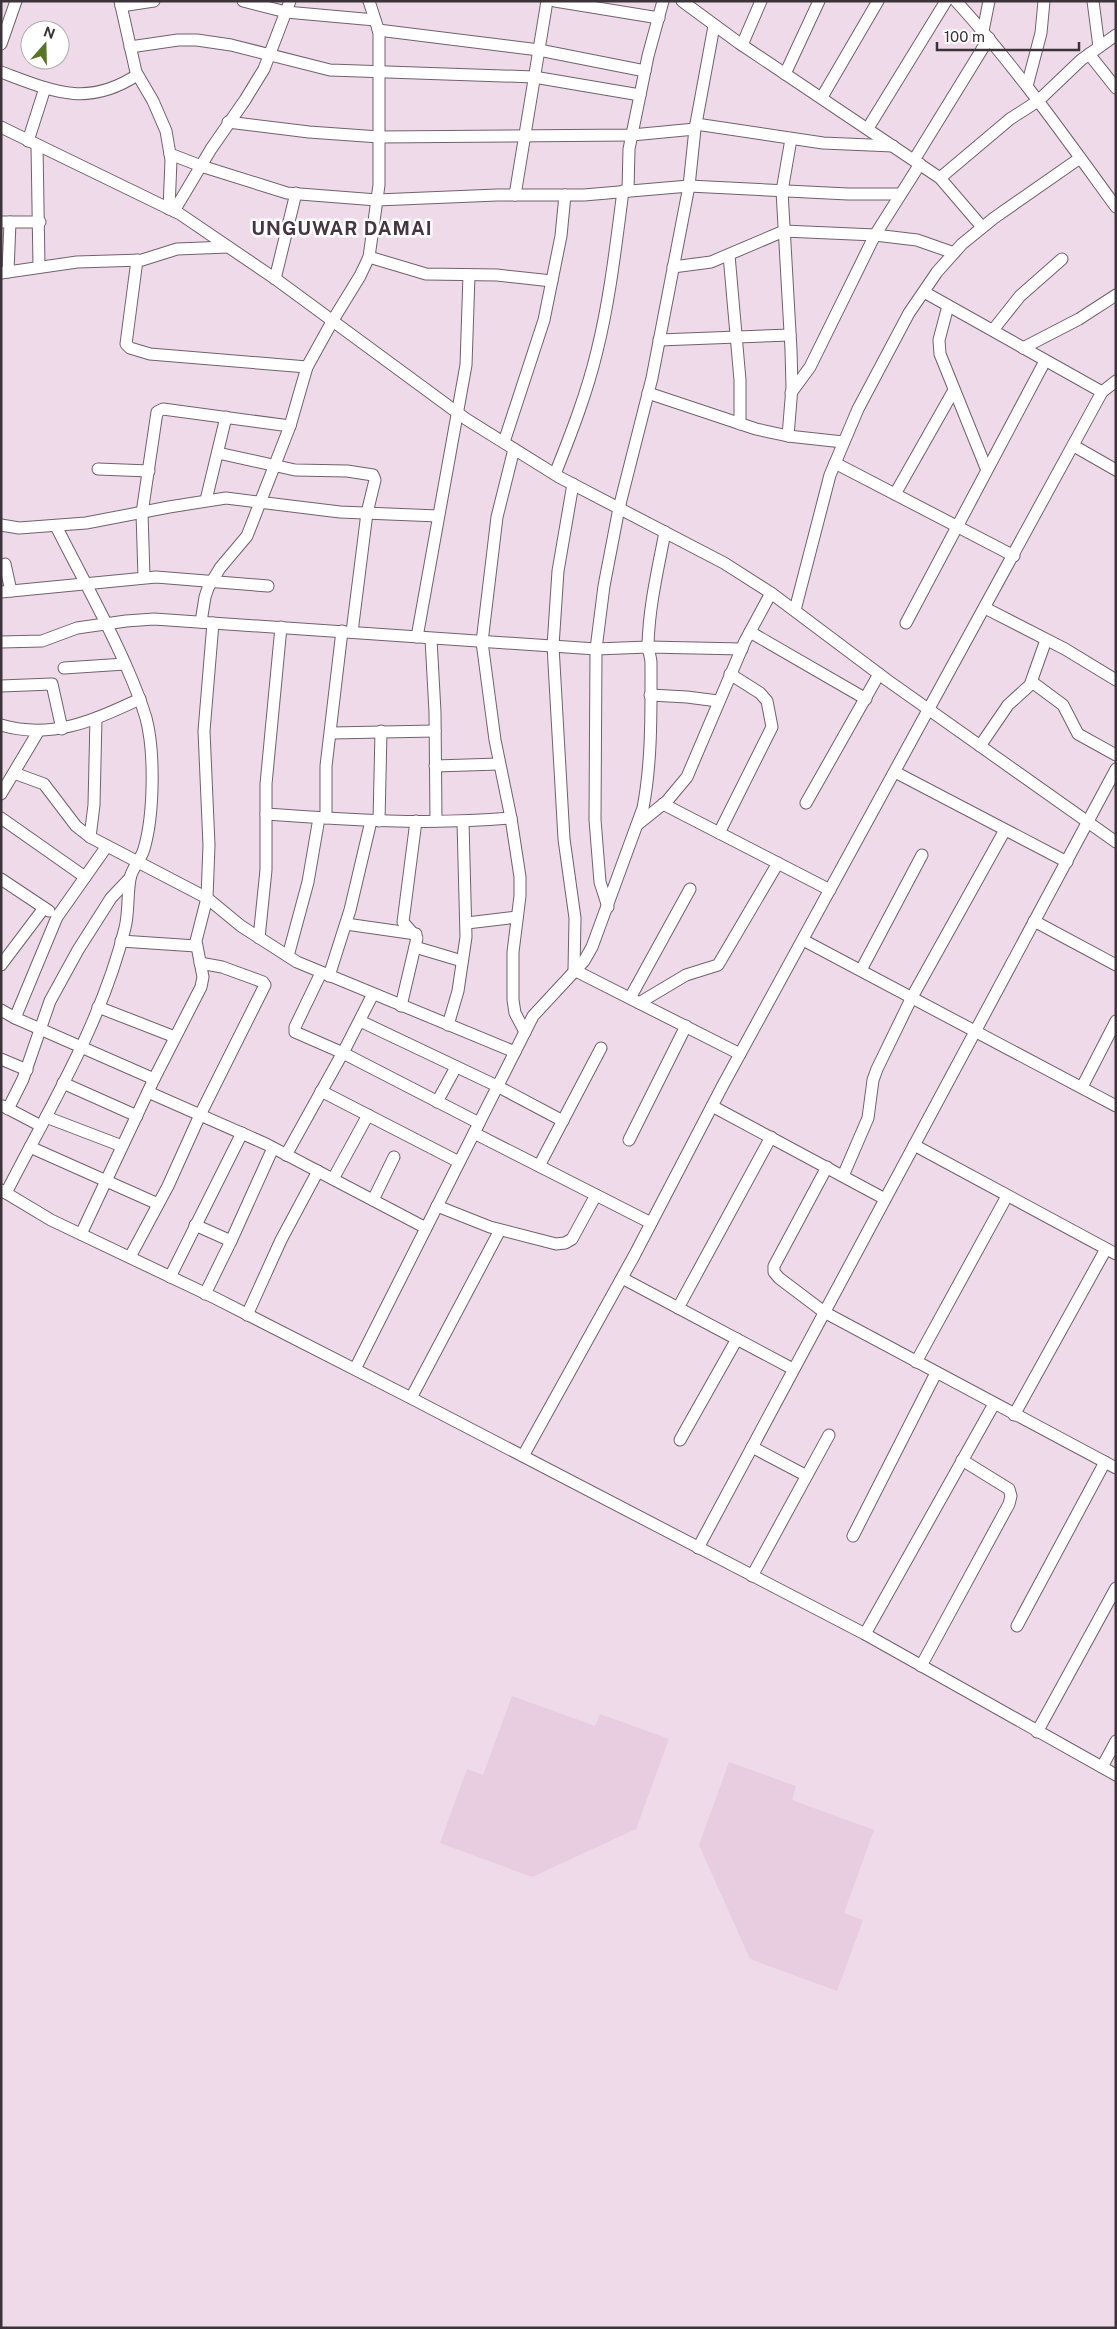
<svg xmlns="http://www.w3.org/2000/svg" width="1117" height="2329" viewBox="0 0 1117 2329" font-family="'Public Sans',sans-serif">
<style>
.built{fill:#e8cde0}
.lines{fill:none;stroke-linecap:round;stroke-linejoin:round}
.minor-casing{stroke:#72616d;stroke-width:13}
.minor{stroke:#fff;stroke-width:11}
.labels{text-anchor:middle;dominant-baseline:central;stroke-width:5;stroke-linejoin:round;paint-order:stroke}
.district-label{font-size:19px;font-weight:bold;letter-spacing:1px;fill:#463641;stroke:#fff}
</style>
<rect width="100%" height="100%" fill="#eedae8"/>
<g class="built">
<polygon points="512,1696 595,1726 600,1714 669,1739 636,1829 532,1877 440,1843 467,1769 483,1775"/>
<polygon points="729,1762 796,1786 792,1800 874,1830 844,1913 863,1920 837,1991 750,1959 699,1845"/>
</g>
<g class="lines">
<defs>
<g id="minor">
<polyline points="120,1 136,72 153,101 166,131 171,160 169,209"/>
<polyline points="243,1 286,12 375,20"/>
<polyline points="555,1 659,18"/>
<polyline points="682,1 739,43 940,178 982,227"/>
<path d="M956 1C1015 66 1065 137 1116 207"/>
<polyline points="1093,1 1099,47"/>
<polyline points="121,6 154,1"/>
<polyline points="378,30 539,50 645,71"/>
<polyline points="983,31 989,1"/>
<polyline points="1,44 16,1"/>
<polyline points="742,45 761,1"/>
<polyline points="130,47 178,40 197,40 231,45 330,70 534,77 640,95"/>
<polyline points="1089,54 1116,88"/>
<path d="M1 72C52 91 87 108 137 75"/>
<polyline points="785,74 819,1"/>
<polyline points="1027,86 1041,33 1044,1"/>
<polyline points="822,97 878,1"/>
<polyline points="228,122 309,132 379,137 632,135 695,129"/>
<polyline points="696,124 823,143 893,146"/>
<polyline points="1,127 180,214 277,280 466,419 559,477 724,563 771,593 887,680 1116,842"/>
<polyline points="868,128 946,1"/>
<polyline points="28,141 45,88"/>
<polyline points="37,145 39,267"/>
<polyline points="170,154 201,166 287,193 377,200 497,195 584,195 689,186 848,194 900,194"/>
<polyline points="914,160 989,38"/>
<polyline points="940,178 1010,119 1038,101 1081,60 1116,35"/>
<polyline points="628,191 629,149 648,56 663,1"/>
<polyline points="515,195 547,1"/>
<polyline points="174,211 211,149 245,100 264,69 290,1"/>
<polyline points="1,222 40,222"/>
<polyline points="729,255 740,380 740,424"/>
<polyline points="369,257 426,274 497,275 552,281"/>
<polyline points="137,260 126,344 130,348 150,354 307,367"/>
<polyline points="673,267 711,262 784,231 875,235 917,240 954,253"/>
<polyline points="8,272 10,222"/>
<polyline points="1,273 77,262 142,260 177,249 228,247"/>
<polyline points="275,279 296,193"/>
<polyline points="924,292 1102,392"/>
<polyline points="948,306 939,340 940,354 986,468"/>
<polyline points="993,330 1020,296 1062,259"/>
<polyline points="659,340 790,335"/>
<polyline points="1023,348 1079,319 1116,295"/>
<polyline points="648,393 756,429 788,436 843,442"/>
<polyline points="791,393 810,367 875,235 920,164"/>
<polyline points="788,436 792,387 791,350 782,191 791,139"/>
<polyline points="504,442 544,320 561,236 565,195"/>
<polyline points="1074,446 1116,470"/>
<polyline points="514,449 497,517 482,642 495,740 511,818 520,877 520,896 513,952 513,1000 515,1013 525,1032"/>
<polyline points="218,453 295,470 347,471 373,475 375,480 367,513 352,632"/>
<polyline points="835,463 1014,556"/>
<polyline points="98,469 149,471"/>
<path d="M555 474C571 434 587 393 597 351 610 299 616 244 623 191"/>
<polyline points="573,484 558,571 553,646 564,839 575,918 574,970 740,1054"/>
<polyline points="895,494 954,390"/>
<polyline points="206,500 226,417"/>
<polyline points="1,525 19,528 86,523 169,507 226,498 340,512 438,516"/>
<polyline points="5,564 11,591"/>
<polyline points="144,577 142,513 157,412 163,409 290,426"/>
<polyline points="1,592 156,577 268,586"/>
<polyline points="985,608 1065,649 1116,680"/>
<polyline points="795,610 830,475 858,409 909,313 937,272 962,244 994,218 1080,158"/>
<polyline points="201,622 205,597 208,588 220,568 247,536 290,426 307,367 333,320 360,276 369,257 379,185 379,32 369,1"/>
<path d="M906 623C953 536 998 448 1045 361"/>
<polyline points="750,632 866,699"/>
<polyline points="417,637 466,365 469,275"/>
<polyline points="431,639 435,712 436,821"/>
<polyline points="1,642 42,641 77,628 126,621 154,619 596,649 648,647 742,649"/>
<polyline points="64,668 125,664"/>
<polyline points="1032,682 1063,705 1078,734 1116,755"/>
<polyline points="1,686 52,684 62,729"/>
<polyline points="650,695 687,697 718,701"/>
<path d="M1 725C53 740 94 720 140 699"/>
<polyline points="331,733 435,731"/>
<polyline points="980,746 1008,705 1030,685 1046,640"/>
<polyline points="435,766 499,764"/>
<polyline points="895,772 1067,862"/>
<polyline points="14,773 44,784 76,826 90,837 207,898 241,926 297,962 515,1052"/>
<polyline points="1,794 38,732"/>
<polyline points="806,803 879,674"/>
<polyline points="663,804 830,890"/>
<path d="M266 814C348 820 429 825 511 818"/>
<polyline points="1,818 85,877"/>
<polyline points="326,818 326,766 342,631"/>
<polyline points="379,821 381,731"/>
<polyline points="637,825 667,801 687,777 745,641 771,593"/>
<polyline points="719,833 772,727 767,701 760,693 730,674"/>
<polyline points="90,837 94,805 96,718"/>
<polyline points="1,879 49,911"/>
<polyline points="608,907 600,882 595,820 596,649 604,586 619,508 652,378 689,186 695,129 714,26"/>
<polyline points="1034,921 1116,965"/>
<polyline points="467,923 517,917"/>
<polyline points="346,924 416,934"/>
<polyline points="259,938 266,870 266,784 281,627"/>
<polyline points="803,940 1116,1106"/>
<polyline points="121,941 196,946"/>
<polyline points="415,947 462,961"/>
<polyline points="288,956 308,882 319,818"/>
<polyline points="1,965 44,908"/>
<polyline points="861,970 922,855"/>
<polyline points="321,973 295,1027 295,1032 343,1053 479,1123"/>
<polyline points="329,976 350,910 371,821"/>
<polyline points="630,998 690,889"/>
<polyline points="639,1003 686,975 718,965 778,863"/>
<polyline points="401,1006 417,938 403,922 416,821"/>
<polyline points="98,1007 175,1037"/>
<polyline points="1,1010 15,1018 154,1079"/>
<polyline points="15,1018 57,917 107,846"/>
<polyline points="360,1021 497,1086 563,1121"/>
<polyline points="448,1025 458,991 466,937 463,822"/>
<polyline points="1,1059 27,1070"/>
<polyline points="63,1083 137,1116"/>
<polyline points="1082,1087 1116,1021"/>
<polyline points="321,1091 459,1162"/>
<polyline points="148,1092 266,1144 426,1228"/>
<polyline points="437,1102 456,1067"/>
<polyline points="3,1106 41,1126"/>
<polyline points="712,1106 885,1199"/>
<polyline points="8,1109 23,1079 50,1001 78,950 111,898 130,878"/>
<polyline points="46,1117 122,1146"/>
<polyline points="474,1133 651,1223"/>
<polyline points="629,1140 686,1026"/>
<polyline points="914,1145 1116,1254"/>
<polyline points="30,1147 158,1204"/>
<polyline points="286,1155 346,1047 373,994"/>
<polyline points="539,1166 601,1048"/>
<polyline points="827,1167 774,1266 774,1272 779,1278 824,1312 1116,1468"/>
<polyline points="843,1176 868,1118 873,1080 877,1069 912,997 1005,830"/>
<polyline points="333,1179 368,1115"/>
<polyline points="1,1190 51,1220 215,1298 411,1398 865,1634 1116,1775"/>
<path d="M6 1193C50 1107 102 1022 125 928 129 912 127 896 130 879 131 869 141 860 144 849 154 815 155 752 146 718 141 701 134 684 127 668 106 619 80 574 56 526"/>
<polyline points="373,1200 394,1157"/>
<polyline points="437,1206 490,1227 556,1244 565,1243 572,1239 596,1195"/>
<polyline points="195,1225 231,1241"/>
<polyline points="81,1234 154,1079 201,987 203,977 196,941 207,898 209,845 204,731 213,623"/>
<polyline points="130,1257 168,1186 200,1115 265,985 263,982 222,967 200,963"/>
<polyline points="170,1277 242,1133"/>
<polyline points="622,1278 793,1369"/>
<polyline points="205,1294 231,1241 273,1148"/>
<polyline points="678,1308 771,1137"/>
<polyline points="247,1315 281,1240 318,1171"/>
<polyline points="916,1362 1007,1196"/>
<path d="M355 1369 533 1016 584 961 592 947 643 808C652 761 651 711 651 663 651 657 648 651 648 645 649 606 658 569 665 532"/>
<polyline points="411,1398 500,1230"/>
<polyline points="1014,1415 1106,1249"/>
<polyline points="680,1440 737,1339"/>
<polyline points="752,1447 805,1475"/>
<polyline points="523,1456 634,1256 723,1085 1102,392 1116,381"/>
<polyline points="853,1536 936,1373"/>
<polyline points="698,1548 1116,769"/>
<polyline points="752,1576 829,1435"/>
<polyline points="1017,1626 1105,1462"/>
<polyline points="865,1634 994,1404"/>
<polyline points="921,1666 1009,1504 1011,1496 1009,1489 962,1460"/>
<polyline points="1037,1732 1116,1588"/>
<polyline points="1102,1767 1116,1741"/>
</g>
</defs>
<use href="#minor" class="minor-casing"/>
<use href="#minor" class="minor"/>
</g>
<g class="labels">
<g class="district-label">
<text x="342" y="228">UNGUWAR DAMAI</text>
</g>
</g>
<rect width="1117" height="2329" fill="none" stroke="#3b3338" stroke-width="5"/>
<g transform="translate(45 45) rotate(20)"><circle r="24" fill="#ffffff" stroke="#b1adaf"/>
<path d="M0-4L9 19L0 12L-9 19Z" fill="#597428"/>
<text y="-8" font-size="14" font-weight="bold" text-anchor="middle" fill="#3b3338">N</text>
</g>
<path d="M937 42v8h142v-8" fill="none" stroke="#3b3338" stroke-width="2.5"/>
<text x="944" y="42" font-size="15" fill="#3b3338" stroke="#ffffff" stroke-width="4" paint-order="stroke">100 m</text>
</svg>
